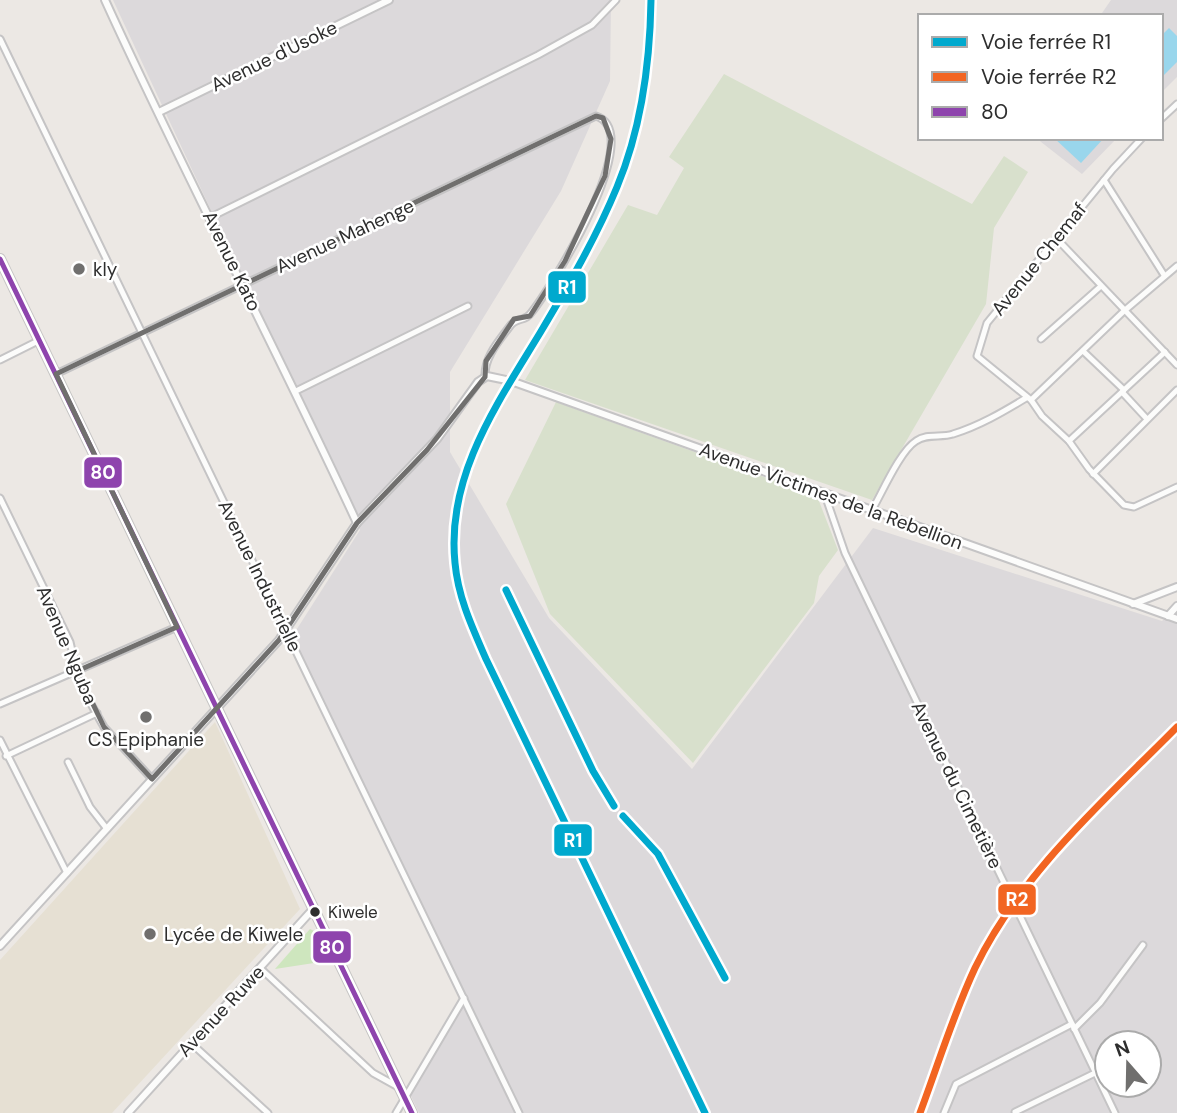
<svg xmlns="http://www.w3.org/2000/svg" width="1177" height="1113" viewBox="0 0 1177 1113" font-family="'DM Sans',sans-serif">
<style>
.industrial{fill:#dcd9db;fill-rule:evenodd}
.education{fill:#e6e0d3}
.green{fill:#cee6be}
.cemetery{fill:#d8e0cc}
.water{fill:#99d6ec}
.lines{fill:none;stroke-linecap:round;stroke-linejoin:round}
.minor-casing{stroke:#c5c4c5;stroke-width:9}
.tertiary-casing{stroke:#c5c4c5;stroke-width:10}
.trunk-casing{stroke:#c6c5c4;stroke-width:12}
.minor{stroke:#fcfcfb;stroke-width:5}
.tertiary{stroke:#fcfcfb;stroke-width:6}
.trunk{stroke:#e9e2d6;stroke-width:9}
.rail-casing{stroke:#dfdfe1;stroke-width:4.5}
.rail{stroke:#fff;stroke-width:2;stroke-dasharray:5;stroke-linecap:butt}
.bus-1-casing{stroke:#fff;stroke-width:10}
.bus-1{stroke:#8e44ad;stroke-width:5}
.rail-1-casing{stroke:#fff;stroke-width:12}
.rail-2-casing{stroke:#fff;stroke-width:12}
.rail-1{stroke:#00a9ce;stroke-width:7}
.rail-2{stroke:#f26522;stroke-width:7}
.marked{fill:none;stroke:#706f6e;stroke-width:5;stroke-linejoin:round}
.poi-dot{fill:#706f6e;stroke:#fff;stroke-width:2.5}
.bus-dot{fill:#2e2e2e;stroke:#fff;stroke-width:2.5}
.labels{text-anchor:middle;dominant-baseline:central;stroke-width:5;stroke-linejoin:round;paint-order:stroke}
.bus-label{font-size:17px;fill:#2e2e2e;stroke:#fff;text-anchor:start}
.street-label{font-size:19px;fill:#2e2e2e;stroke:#fff}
.poi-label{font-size:19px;fill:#2e2e2e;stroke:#fff;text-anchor:start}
.line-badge{stroke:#fff;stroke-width:2.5}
.badge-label{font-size:19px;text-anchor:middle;font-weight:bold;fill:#fff}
</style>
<rect width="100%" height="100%" fill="#ece8e4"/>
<g class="industrial">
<path d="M113 0H611L610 81 561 191 450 372V452L549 618 692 769 873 528 1162 621 1177 606V1113H419L410 1094 463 999 288 643 360 530ZM1107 1043H1149V1085H1107Z"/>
<polygon points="1111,0 1177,0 1177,77 1161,93 1161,16 1100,16"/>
<polygon points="1036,138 1117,138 1082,174"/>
</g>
<polygon class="education" points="215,722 300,909 112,1113 0,1113 0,960"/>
<polygon class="green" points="310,929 314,931 327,961 275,969"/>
<g class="cemetery">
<polygon points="724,74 972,204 1004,156 1028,172 994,228 986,304 872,500 525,380 628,205 657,215 684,168 669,157"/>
<polygon points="556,402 817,496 838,550 819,576 814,603 693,763 550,614 506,504"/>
</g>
<g class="water">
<polygon points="1169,28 1177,36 1177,62 1161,78 1161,36"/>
<polygon points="1054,138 1104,138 1081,163"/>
</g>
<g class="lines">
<defs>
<g id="minor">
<polyline points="0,39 519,1113"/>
<polyline points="1161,119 1177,104"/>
<polyline points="1142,138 1113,169 987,323 977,356 1031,400 1042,416 1069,441 1089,469 1124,505 1134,507 1177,487"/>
<polyline points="1104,180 1164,275"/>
<polyline points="211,217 538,55 592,25 616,0"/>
<polyline points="1057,239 1177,365"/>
<polyline points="1041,339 1101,286"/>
<polyline points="1083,351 1124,390"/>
<polyline points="0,360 40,340"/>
<path d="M56 374 596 116C648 133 551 288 531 313 525 322 516 317 510 326 499 341 484 357 485 377"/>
<polyline points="296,391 468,306"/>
<polyline points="1122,392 1147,419"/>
<polyline points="1031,400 1124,311 1177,266"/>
<polyline points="1069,441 1165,352"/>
<polyline points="1093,474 1177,390"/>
<polyline points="824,492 845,553 1115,1113"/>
<polyline points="0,498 70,642 78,677 91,704 104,727 152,779"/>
<path d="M872 510C882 493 900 451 916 441 927 433 941 438 953 434 979 426 1003 412 1026 398"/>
<polyline points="0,704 177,627"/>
<polyline points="0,740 67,873"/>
<polyline points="6,756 97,713"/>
<polyline points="68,762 90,807 107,829"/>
<polyline points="260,968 373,1073 400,1088"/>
<polyline points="1074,1029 1100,1003 1143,945"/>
<polyline points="191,1043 268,1113"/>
<polyline points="1015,1112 1095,1073"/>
<polyline points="396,1113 464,998"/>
<polyline points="944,1113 956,1084 1072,1024"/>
</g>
<g id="tertiary">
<path d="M105 0C185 176 276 347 357 523"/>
<polyline points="159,112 389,0"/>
<polyline points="1133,604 1177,587"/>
<polyline points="1168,616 1177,606"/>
<polyline points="0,946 279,640 357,523 437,439 478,382 487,376 511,381 1177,619"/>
<polyline points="128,1113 314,908"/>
</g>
<polyline id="trunk" points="0,259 412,1113"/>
</defs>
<use href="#minor" class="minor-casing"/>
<use href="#tertiary" class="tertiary-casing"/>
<use href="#trunk" class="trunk-casing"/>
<use href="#minor" class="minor"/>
<use href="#tertiary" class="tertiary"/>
<use href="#trunk" class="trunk"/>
<defs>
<g id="rail">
<polyline points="506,590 593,771 614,806"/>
<polyline points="623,816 658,854 725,978"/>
<path d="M920 1113C938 1065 953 1015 975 968 1021 873 1104 801 1177 727"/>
</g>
</defs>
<use href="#rail" class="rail-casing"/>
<use href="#rail" class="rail"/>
<defs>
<polyline id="bus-1" points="0,259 412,1113"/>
</defs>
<use href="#bus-1" class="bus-1-casing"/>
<use href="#bus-1" class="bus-1"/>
<defs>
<g id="rail-1">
<path d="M651 0C650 64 642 127 617 187 596 238 568 286 540 333 497 404 446 476 455 563 458 597 472 627 486 659L705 1113"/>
<polyline points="506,590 593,771 614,806"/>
<polyline points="623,816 658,854 725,978"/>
</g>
<path id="rail-2" d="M920 1113C938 1065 953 1015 975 968 1021 873 1104 801 1177 727"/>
</defs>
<use href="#rail-1" class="rail-1-casing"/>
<use href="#rail-2" class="rail-2-casing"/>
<use href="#rail-1" class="rail-1"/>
<use href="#rail-2" class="rail-2"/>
</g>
<path class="marked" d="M596 116 603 118 611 139 605 176 565 261 530 316 514 319 486 361 485 377 427 450 357 523 279 640 152 779 104 727 77 671 177 627 56 374Z"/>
<g class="poi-dot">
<circle cx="79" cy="269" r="7"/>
<circle cx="146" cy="717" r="7"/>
<circle cx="150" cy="934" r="7"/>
</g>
<circle class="bus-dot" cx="315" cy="912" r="6"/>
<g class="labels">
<g class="bus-label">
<text x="328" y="912">Kiwele</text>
</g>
<g class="street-label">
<text transform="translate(274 56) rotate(-26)">Avenue d'Usoke</text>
<text transform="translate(345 236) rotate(-25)">Avenue Mahenge</text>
<text transform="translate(1039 259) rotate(-51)">Avenue Chemaf</text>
<text transform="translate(232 261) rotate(64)">Avenue Kato</text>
<text transform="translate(831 496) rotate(20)">Avenue Victimes de la Rebellion</text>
<text transform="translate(260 576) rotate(64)">Avenue Industrielle</text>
<text transform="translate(67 645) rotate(67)">Avenue Nguba</text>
<text transform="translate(957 785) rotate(64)">Avenue du Cimetière</text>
<text transform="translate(221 1011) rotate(-47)">Avenue Ruwe</text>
</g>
<g class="poi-label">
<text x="93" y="269">kly</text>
<text x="146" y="739" text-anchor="middle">CS Epiphanie</text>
<text x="164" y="934">Lycée de Kiwele</text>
</g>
</g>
<g class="line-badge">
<rect x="547" y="270" width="40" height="34" rx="7" fill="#00a9ce"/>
<rect x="83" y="456" width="40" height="33" rx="7" fill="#8e44ad"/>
<rect x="553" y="823" width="40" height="34" rx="7" fill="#00a9ce"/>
<rect x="997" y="883" width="40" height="33" rx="7" fill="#f26522"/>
<rect x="312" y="930" width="40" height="34" rx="7" fill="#8e44ad"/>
</g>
<g class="badge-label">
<text x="567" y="294">R1</text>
<text x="103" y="479">80</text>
<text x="573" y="847">R1</text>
<text x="1017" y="906">R2</text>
<text x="332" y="954">80</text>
</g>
<rect x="918" y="14" width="245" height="126" fill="#ffffff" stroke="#ababab" stroke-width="2"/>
<rect x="932" y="37" width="35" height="10" fill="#00a9ce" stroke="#ababab" stroke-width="2"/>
<text x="981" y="49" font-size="21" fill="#2e2e2e">Voie ferrée R1</text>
<rect x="932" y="72" width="35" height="10" fill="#f26522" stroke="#ababab" stroke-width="2"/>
<text x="981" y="84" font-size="21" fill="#2e2e2e">Voie ferrée R2</text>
<rect x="932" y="107" width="35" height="10" fill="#8e44ad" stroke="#ababab" stroke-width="2"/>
<text x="981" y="119" font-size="21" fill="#2e2e2e">80</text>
<g transform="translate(1128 1064) rotate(340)"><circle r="33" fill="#ffffff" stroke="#ababab" stroke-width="2"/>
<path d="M0-5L12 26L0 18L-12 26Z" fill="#706f6e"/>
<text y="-10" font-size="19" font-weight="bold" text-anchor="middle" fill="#2e2e2e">N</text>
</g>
</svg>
